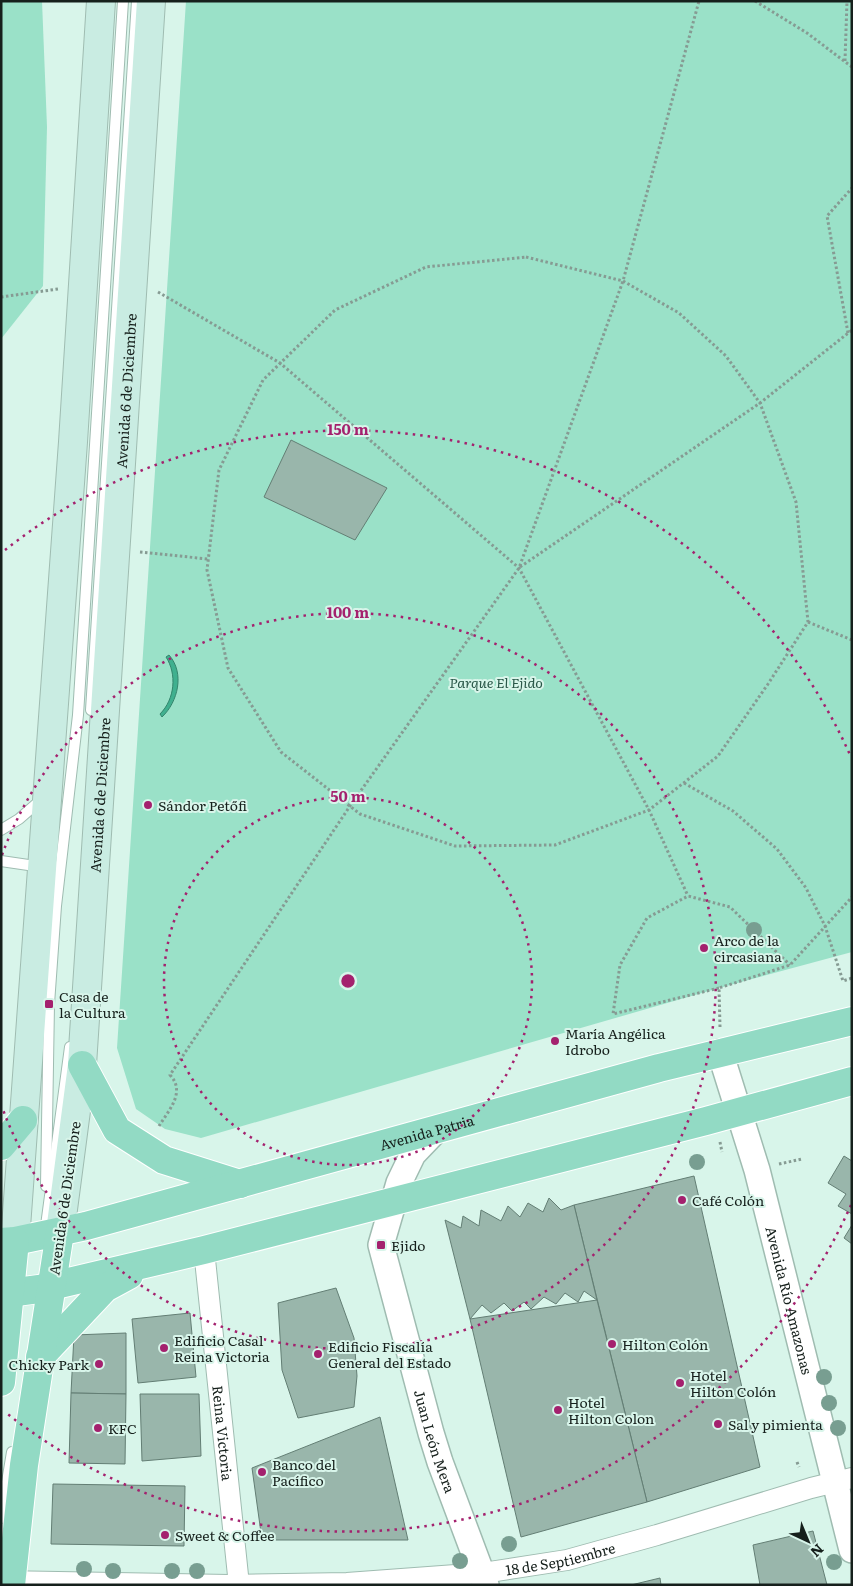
<svg xmlns="http://www.w3.org/2000/svg" width="853" height="1586" viewBox="0 0 853 1586" font-family="Literata,serif">
<style>
.green{fill:#9ae1c8}
.water{fill:#40b08f;stroke:#33856c}
.building{fill:#99b6ab;stroke:#637e74}
.lines{fill:none;stroke-linecap:round;stroke-linejoin:round}
.service-casing{stroke:#9fbcb1;stroke-width:12}
.minor-casing{stroke:#9fbcb1;stroke-width:22}
.tertiary-casing{stroke:#9fbcb1;stroke-width:28}
.secondary-casing{stroke:#9fbcb1;stroke-width:30}
.primary-casing{stroke:#fff;stroke-width:30}
.path{stroke:#869b93;stroke-width:3;stroke-dasharray:2.5 2.5;stroke-linecap:butt}
.service{stroke:#fff;stroke-width:10}
.minor{stroke:#fff;stroke-width:20}
.tertiary{stroke:#fff;stroke-width:25}
.secondary{stroke:#c9ece2;stroke-width:28}
.primary{stroke:#92dac4;stroke-width:28}
.tree{fill:#789e91}
.ring{fill:none;stroke:#a4216e;stroke-width:2.5;stroke-dasharray:2.5 5}
.poi-dot{fill:#a4216e;stroke:#d8f5ea;stroke-width:2}
.labels{text-anchor:middle;dominant-baseline:central;stroke-width:4;stroke-linejoin:round;paint-order:stroke}
.street-label{font-size:14px;fill:#16201c;stroke:#d8f5ea}
.park-label{font-size:14px;font-style:italic;fill:#295748;stroke:#d8f5ea}
.poi-label{font-size:14px;fill:#16201c;stroke:#d8f5ea;text-anchor:start}
.centre{fill:#a4216e;stroke:#d8f5ea;stroke-width:2.5}
.ring-label{font-size:15px;text-anchor:middle;font-weight:bold;fill:#a4216e;stroke:#d8f5ea;stroke-width:4;stroke-linejoin:round;paint-order:stroke}
</style>
<rect width="100%" height="100%" fill="#d8f5ea"/>
<g class="green">
<polygon points="1,1 42,1 47,127 43,286 1,339"/>
<polygon points="186,1 852,1 852,952 719,988 201,1138 165,1129 136,1109 117,1048"/>
</g>
<path class="water" d="M169 655C185 673 178 702 162 717L160 714C175 699 177 674 166 657Z"/>
<g class="building">
<polygon points="291,440 387,488 355,540 264,497"/>
<polygon points="844,1156 852,1161 852,1214 838,1206 846,1194 828,1183"/>
<polygon points="694,1176 760,1467 647,1502 574,1205"/>
<polygon points="549,1198 561,1210 574,1205 597,1300 584,1291 578,1302 565,1293 556,1304 544,1297 531,1309 524,1302 512,1311 504,1303 491,1313 482,1305 470,1319 445,1220 461,1228 463,1216 479,1226 481,1210 501,1221 508,1206 520,1217 528,1203 543,1212"/>
<polygon points="852,1225 852,1244 844,1238"/>
<polygon points="336,1288 354,1338 357,1376 354,1407 298,1418 282,1370 278,1303"/>
<polygon points="597,1300 647,1502 521,1537 470,1319"/>
<polygon points="190,1313 196,1377 138,1383 132,1319"/>
<polygon points="126,1333 126,1394 71,1393 74,1335"/>
<polygon points="71,1393 126,1394 125,1464 69,1463"/>
<polygon points="140,1394 199,1394 201,1456 142,1461"/>
<polygon points="380,1417 408,1540 262,1540 252,1468"/>
<polygon points="53,1484 185,1486 184,1546 51,1544"/>
<polygon points="813,1531 827,1585 760,1585 753,1545"/>
<polygon points="660,1578 661,1585 631,1585"/>
</g>
<g class="lines">
<defs>
<g id="service">
<polyline points="91,710 137,1"/>
<polyline points="1,830 19,819 42,799"/>
<polyline points="1,861 42,867"/>
<polyline points="46,1186 49,1004 56,906 78,715 123,1"/>
<polyline points="45,1233 70,1047"/>
<polyline points="1,1518 12,1452"/>
</g>
<g id="minor">
<path id="s1" d="M204 1250 239 1585"/>
<polyline points="1,1581 229,1585"/>
<path id="s2" d="M230 1585 347 1583 483 1573 567 1560 657 1535 811 1488 852 1478"/>
</g>
<g id="tertiary">
<path id="s3" d="M720 1052 757 1170 852 1550"/>
<path id="s4" d="M435 1131 413 1154 399 1183 381 1245 431 1433 440 1462 486 1585"/>
</g>
<g id="secondary">
<path id="s5" d="M60 1232 82 1065 151 1"/>
<polyline points="15,1241 73,442 101,1"/>
</g>
<g id="primary">
<polyline points="82,1065 117,1130 164,1160 240,1184"/>
<polyline points="1,1146 23,1120"/>
<path id="s6" d="M1 1242 15 1241 86 1226 659 1068 852 1021"/>
<polyline points="1,1294 39,1289 204,1250 706,1121 852,1081"/>
<polyline points="40,1357 105,1288 129,1275"/>
<polyline points="1,1382 15,1241"/>
<polyline points="11,1585 24,1465 60,1232"/>
</g>
</defs>
<use href="#service" class="service-casing"/>
<use href="#minor" class="minor-casing"/>
<use href="#tertiary" class="tertiary-casing"/>
<use href="#secondary" class="secondary-casing"/>
<use href="#primary" class="primary-casing"/>
<g class="path">
<polyline points="755,1 807,33 852,67"/>
<polyline points="845,61 847,1"/>
<polygon points="526,257 623,281 679,313 726,356 760,403 796,502 808,622 768,684 718,756 649,810 555,845 455,846 360,814 281,752 228,668 207,570 219,470 263,380 335,310 426,267"/>
<polyline points="158,292 280,363 519,568 649,810 688,896"/>
<polyline points="1,297 58,289"/>
<polyline points="848,333 827,216 852,188"/>
<polyline points="140,552 208,559"/>
<polyline points="520,567 760,403 852,330"/>
<polyline points="808,622 852,640"/>
<polyline points="684,783 733,811 777,849 806,888 825,926 843,981 852,978"/>
<polyline points="719,988 613,1014 620,965 647,918 688,896 730,907 790,965"/>
<polyline points="720,1027 719,988 790,965 852,897"/>
<path d="M159 1126C169 1110 186 1092 170 1075L350 806 519 568 623 281 699 1"/>
<polyline points="720,1142 722,1152"/>
<polyline points="779,1164 802,1159"/>
<polyline points="797,1462 799,1467"/>
</g>
<use href="#service" class="service"/>
<use href="#minor" class="minor"/>
<use href="#tertiary" class="tertiary"/>
<use href="#secondary" class="secondary"/>
<use href="#primary" class="primary"/>
</g>
<g class="tree">
<circle cx="754" cy="930" r="8"/>
<circle cx="697" cy="1162" r="8"/>
<circle cx="824" cy="1377" r="8"/>
<circle cx="829" cy="1403" r="8"/>
<circle cx="838" cy="1428" r="8"/>
<circle cx="509" cy="1544" r="8"/>
<circle cx="460" cy="1561" r="8"/>
<circle cx="834" cy="1562" r="8"/>
<circle cx="84" cy="1569" r="8"/>
<circle cx="113" cy="1571" r="8"/>
<circle cx="172" cy="1571" r="8"/>
<circle cx="197" cy="1571" r="8"/>
</g>
<g class="ring">
<circle cx="348" cy="981" r="184"/>
<path d="M2 855A368 368 0 1 1 2 1107"/>
<path d="M851 1205A551 551 0 0 1 5 1412M5 550A551 551 0 0 1 851 757"/>
</g>
<g class="poi-dot">
<circle cx="148" cy="805" r="5"/>
<circle cx="704" cy="948" r="5"/>
<rect x="44" y="999" width="10" height="10" rx="2.5"/>
<circle cx="555" cy="1041" r="5"/>
<circle cx="682" cy="1200" r="5"/>
<rect x="376" y="1240" width="10" height="10" rx="2.5"/>
<circle cx="612" cy="1344" r="5"/>
<circle cx="164" cy="1348" r="5"/>
<circle cx="318" cy="1354" r="5"/>
<circle cx="99" cy="1364" r="5"/>
<circle cx="680" cy="1383" r="5"/>
<circle cx="558" cy="1410" r="5"/>
<circle cx="718" cy="1424" r="5"/>
<circle cx="98" cy="1428" r="5"/>
<circle cx="262" cy="1472" r="5"/>
<circle cx="165" cy="1535" r="5"/>
</g>
<g class="labels">
<g class="street-label">
<text stroke="none"><textPath href="#s5" startOffset="844">Avenida 6 de Diciembre</textPath></text>
<text stroke="none"><textPath href="#s5" startOffset="439">Avenida 6 de Diciembre</textPath></text>
<text stroke="none"><textPath href="#s6" startOffset="440">Avenida Patria</textPath></text>
<text transform="translate(64 1198) rotate(-82)">Avenida 6 de Diciembre</text>
<text stroke="none"><textPath href="#s3" startOffset="258">Avenida Río Amazonas</textPath></text>
<text stroke="none"><textPath href="#s1" startOffset="184">Reina Victoria</textPath></text>
<text stroke="none"><textPath href="#s4" startOffset="332">Juan León Mera</textPath></text>
<text stroke="none"><textPath href="#s2" startOffset="332">18 de Septiembre</textPath></text>
</g>
<g class="park-label">
<text x="496" y="682">Parque El Ejido</text>
</g>
<g class="poi-label">
<text x="158" y="805">Sándor Petőfi</text>
<text x="714" y="940">Arco de la<tspan x="714" dy="16">circasiana</tspan></text>
<text x="59" y="996">Casa de<tspan x="59" dy="16">la Cultura</tspan></text>
<text x="565" y="1033">María Angélica<tspan x="565" dy="16">Idrobo</tspan></text>
<text x="692" y="1200">Café Colón</text>
<text x="391" y="1245">Ejido</text>
<text x="174" y="1340">Edificio Casal<tspan x="174" dy="16">Reina Victoria</tspan></text>
<text x="622" y="1344">Hilton Colón</text>
<text x="328" y="1346">Edificio Fiscalía<tspan x="328" dy="16">General del Estado</tspan></text>
<text x="89" y="1364" text-anchor="end">Chicky Park</text>
<text x="690" y="1375">Hotel<tspan x="690" dy="16">Hilton Colón</tspan></text>
<text x="568" y="1402">Hotel<tspan x="568" dy="16">Hilton Colon</tspan></text>
<text x="728" y="1424">Sal y pimienta</text>
<text x="108" y="1428">KFC</text>
<text x="272" y="1464">Banco del<tspan x="272" dy="16">Pacífico</tspan></text>
<text x="175" y="1535">Sweet &amp; Coffee</text>
</g>
</g>
<circle cx="348" cy="981" r="8" class="centre"/>
<g class="ring-label">
<text x="348" y="435">150 m</text>
<text x="348" y="618">100 m</text>
<text x="348" y="802">50 m</text>
</g>
<rect width="853" height="1586" fill="none" stroke="#16201c" stroke-width="5"/>
<g transform="translate(808 1541) rotate(136)" stroke="#d8f5ea" stroke-width="4" paint-order="stroke">
<path d="M0-4L9 19L0 12L-9 19Z" fill="#16201c"/>
<text y="-8" font-size="14" font-weight="bold" text-anchor="middle" fill="#16201c">N</text>
</g>
</svg>
